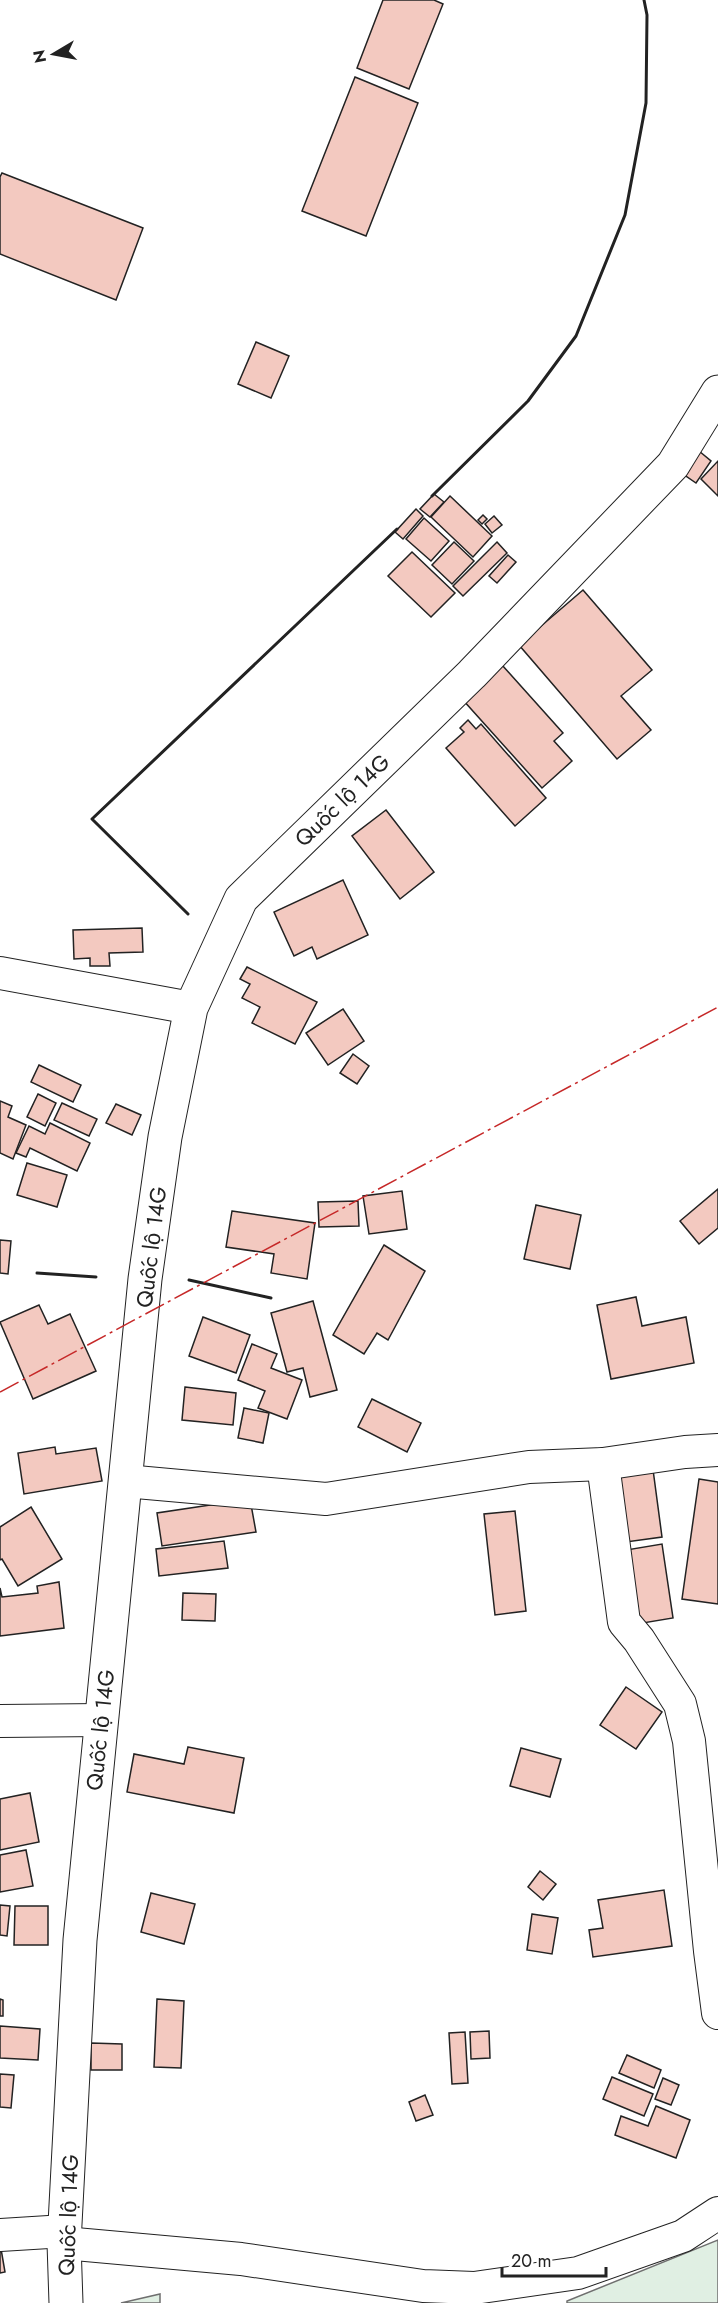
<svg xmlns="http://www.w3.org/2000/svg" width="718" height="2303" viewBox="0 0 718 2303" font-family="Jost,sans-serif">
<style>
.green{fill:#e0efe3;stroke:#6f6f6f;stroke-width:1.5}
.building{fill:#f3c9c0;stroke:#222;stroke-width:1.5}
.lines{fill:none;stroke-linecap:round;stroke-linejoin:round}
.minor-casing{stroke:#222;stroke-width:34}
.primary-casing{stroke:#222;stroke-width:35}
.minor{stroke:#fff;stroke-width:32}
.primary{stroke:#fff;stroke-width:33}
.wall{stroke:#222;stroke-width:3}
.power{stroke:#c62828;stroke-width:1.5;stroke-dasharray:21 4.5 3 4.5;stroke-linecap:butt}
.labels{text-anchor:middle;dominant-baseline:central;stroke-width:4.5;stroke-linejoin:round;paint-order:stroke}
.street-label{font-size:22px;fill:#222;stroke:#fff}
</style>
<rect width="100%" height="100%" fill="#fff"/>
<g class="green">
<polygon points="718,2240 718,2303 567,2303 567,2301"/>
<polygon points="160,2294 160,2303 121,2303"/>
</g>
<g class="building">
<polygon points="383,0 434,0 443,4 409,89 357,68"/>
<polygon points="355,77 418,103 366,236 302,211"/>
<polygon points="2,173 143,228 116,300 0,254 0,177"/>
<polygon points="256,342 289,356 271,398 238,384"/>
<polygon points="699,451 711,461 696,483 683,474"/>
<polygon points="718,461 718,496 701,479"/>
<polygon points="434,494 444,502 430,517 420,509"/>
<polygon points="450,496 492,536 473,557 431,517"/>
<polygon points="416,509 423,516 403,539 395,532"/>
<polygon points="483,515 487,519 482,524 478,520"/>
<polygon points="494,516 502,525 492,533 485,524"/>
<polygon points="424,518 449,541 431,561 406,539"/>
<polygon points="454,542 474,561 452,584 432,565"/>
<polygon points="497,542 507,553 463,596 453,586"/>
<polygon points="412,552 455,593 431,617 388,576"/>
<polygon points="508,555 516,562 497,583 489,576"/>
<polygon points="583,590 652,670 621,696 651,730 617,759 519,645"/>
<polygon points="502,665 563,733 554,741 572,761 542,788 463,700"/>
<polygon points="468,720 476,729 481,724 546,798 515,826 446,748 464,732 460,728"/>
<polygon points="386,810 434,872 400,899 352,836"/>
<polygon points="343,880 368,935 317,959 312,947 294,956 274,912"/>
<polygon points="142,928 143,952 109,953 110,966 90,966 90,958 74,959 73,930"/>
<polygon points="247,967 317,1002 295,1044 252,1023 260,1007 242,998 250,984 240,979"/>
<polygon points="343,1009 364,1041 328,1065 306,1033"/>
<polygon points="353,1054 369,1066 357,1084 340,1073"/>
<polygon points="39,1065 81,1085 73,1102 31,1082"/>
<polygon points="38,1094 56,1103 45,1126 27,1117"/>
<polygon points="0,1101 12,1106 8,1117 26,1125 13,1159 0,1153"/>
<polygon points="62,1103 97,1119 89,1136 54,1120"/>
<polygon points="116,1104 141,1115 132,1135 106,1123"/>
<polygon points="50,1123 90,1143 77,1171 30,1148 26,1157 16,1153 29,1126 45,1134"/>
<polygon points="27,1163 67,1175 57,1207 17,1195"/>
<polygon points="718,1189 718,1228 699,1244 680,1221"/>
<polygon points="402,1191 407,1229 369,1234 363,1196"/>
<polygon points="358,1201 359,1226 319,1227 318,1202"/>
<polygon points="536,1205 581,1215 570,1269 524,1259"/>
<polygon points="232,1211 315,1223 307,1279 271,1273 274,1254 226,1247"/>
<polygon points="0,1240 11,1241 8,1274 0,1273"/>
<polygon points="384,1245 425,1271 388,1340 377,1333 364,1354 333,1335"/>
<polygon points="636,1297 642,1326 686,1317 694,1363 611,1379 597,1305"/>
<polygon points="313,1301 337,1390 310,1397 303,1368 287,1372 271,1313"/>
<polygon points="39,1305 48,1324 70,1314 96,1371 33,1399 0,1322"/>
<polygon points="203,1317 250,1335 236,1373 189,1356"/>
<polygon points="252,1344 277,1354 271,1368 302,1380 287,1419 258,1408 265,1391 238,1380"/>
<polygon points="185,1387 236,1393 233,1425 182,1420"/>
<polygon points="372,1399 421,1423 407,1452 358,1427"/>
<polygon points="244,1408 269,1413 263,1443 238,1438"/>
<polygon points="55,1447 56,1454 96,1448 102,1481 24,1494 18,1453"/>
<polygon points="652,1462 662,1537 626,1542 616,1468"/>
<polygon points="699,1479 718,1482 718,1604 682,1599"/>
<polygon points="250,1499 256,1532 162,1546 157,1513"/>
<polygon points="31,1507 62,1559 18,1586 2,1559 0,1560 0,1527"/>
<polygon points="515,1511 526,1611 495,1615 484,1514"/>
<polygon points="224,1541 228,1568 159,1576 156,1549"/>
<polygon points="662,1544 673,1618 637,1624 626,1550"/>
<polygon points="59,1582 64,1628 0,1636 0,1588 2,1597 38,1593 37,1586"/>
<polygon points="183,1593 216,1594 215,1621 182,1620"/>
<polygon points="626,1687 662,1712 636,1749 600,1725"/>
<polygon points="188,1747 244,1758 234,1813 127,1792 134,1754 184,1764"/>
<polygon points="521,1748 561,1759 550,1797 510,1786"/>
<polygon points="30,1793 39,1842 0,1850 0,1799"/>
<polygon points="26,1850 33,1886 0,1892 0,1855"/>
<polygon points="540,1871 556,1884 543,1900 528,1887"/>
<polygon points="664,1890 672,1946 593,1957 589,1930 603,1928 598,1900"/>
<polygon points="151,1893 195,1904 184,1944 141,1932"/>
<polygon points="0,1905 10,1906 7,1936 0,1935"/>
<polygon points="15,1906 48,1906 48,1945 14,1945"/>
<polygon points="532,1914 558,1918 552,1954 527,1950"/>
<polygon points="0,1999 3,2000 3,2016 0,2016"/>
<polygon points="157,1999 184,2001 181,2068 154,2067"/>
<polygon points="0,2026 40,2029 38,2060 0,2058"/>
<polygon points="489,2031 490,2058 471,2059 470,2032"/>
<polygon points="465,2032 468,2083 452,2084 449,2033"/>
<polygon points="91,2043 122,2044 122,2070 91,2070"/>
<polygon points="627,2055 661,2070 654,2088 619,2073"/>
<polygon points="0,2074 14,2075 11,2108 0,2107"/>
<polygon points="612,2077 653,2094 644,2116 603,2099"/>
<polygon points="663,2078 679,2085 671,2105 655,2099"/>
<polygon points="425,2095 433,2115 416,2121 409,2102"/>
<polygon points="656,2106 690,2120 676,2158 615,2135 621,2116 648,2126"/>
<polygon points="0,2243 5,2272 0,2273"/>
</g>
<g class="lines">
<defs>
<g id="minor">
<polyline points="0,973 191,1008"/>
<polyline points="603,1464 624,1622 639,1640 680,1704 689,1741 710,1951 718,2013"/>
<polyline points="125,1481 326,1499 529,1467 603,1464 685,1452 718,1450"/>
<polyline points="0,1721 101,1720"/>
<polyline points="0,2235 65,2231"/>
<polyline points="64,2243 241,2259 423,2286 474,2288 578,2273 683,2236 718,2213"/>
</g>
<polyline id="primary" points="66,2303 64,2243 80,1940 145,1279 165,1137 191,1008 241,899 472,674 673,465 718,392"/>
</defs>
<use href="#minor" class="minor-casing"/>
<use href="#primary" class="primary-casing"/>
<use href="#minor" class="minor"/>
<use href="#primary" class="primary"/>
<g class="wall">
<polyline points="432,496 528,401 576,336 625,215 646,103 647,15 644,0"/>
<polyline points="188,914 92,819 397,529"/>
<polyline points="37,1273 96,1277"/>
<polyline points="189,1280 271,1298"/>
</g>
<polyline class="power" points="0,1392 718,1007"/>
</g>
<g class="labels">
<g class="street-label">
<text transform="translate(342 800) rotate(-44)">Quốc lộ 14G</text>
<text transform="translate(151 1247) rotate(-83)">Quốc lộ 14G</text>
<text transform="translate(100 1730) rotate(-84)">Quốc lộ 14G</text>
<text transform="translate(68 2215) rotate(-88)">Quốc lộ 14G</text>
</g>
</g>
<g transform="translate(54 54) rotate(260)" stroke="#ffffff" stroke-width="4.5" paint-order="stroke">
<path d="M0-4.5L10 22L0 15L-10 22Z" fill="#222222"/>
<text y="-9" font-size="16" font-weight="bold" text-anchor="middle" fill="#222222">N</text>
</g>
<path d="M502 2267v9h104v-9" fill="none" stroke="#222222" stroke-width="3"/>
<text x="511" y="2267" font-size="18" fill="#222222" stroke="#ffffff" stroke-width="4.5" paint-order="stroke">20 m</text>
</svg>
